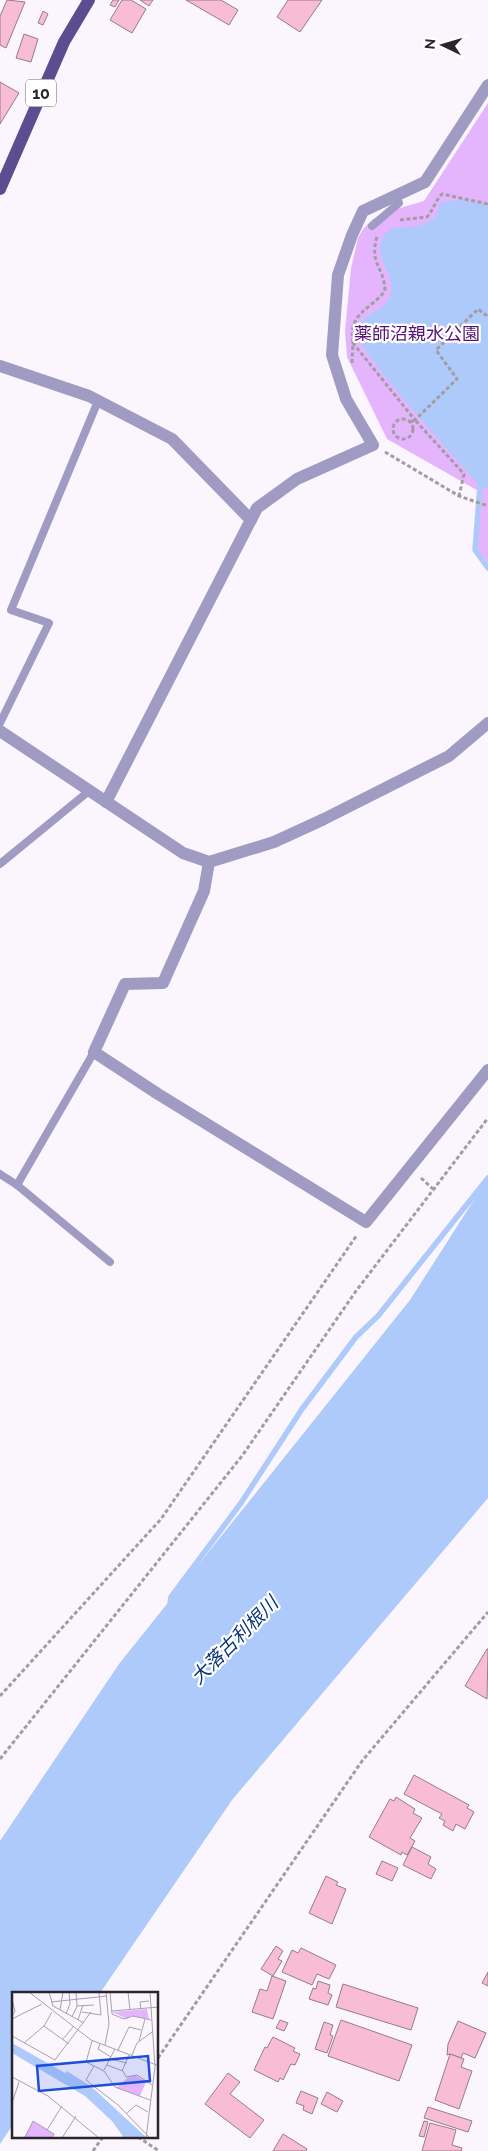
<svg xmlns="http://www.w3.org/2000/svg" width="488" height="2151" viewBox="0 0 488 2151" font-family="Raleway,'Noto Sans JP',sans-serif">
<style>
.green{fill:#e4b5fd}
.water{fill:#adcafa}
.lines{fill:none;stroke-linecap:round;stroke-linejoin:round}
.stream{stroke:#adcafa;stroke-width:5.5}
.building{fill:#f8bdd5;stroke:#967c86}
.path{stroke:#a29da5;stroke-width:3;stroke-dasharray:4 2.5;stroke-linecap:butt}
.service{stroke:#9f9bc2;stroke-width:8}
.minor{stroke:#9f9bc2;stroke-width:12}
.tertiary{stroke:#9f9bc2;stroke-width:12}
.primary{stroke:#5a4e90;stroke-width:12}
.labels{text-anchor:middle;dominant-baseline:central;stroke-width:4.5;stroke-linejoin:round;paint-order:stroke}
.shield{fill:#fff;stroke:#6a666c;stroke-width:1}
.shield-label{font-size:16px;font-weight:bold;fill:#2a252d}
.park-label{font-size:18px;fill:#581573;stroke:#fff}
.water-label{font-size:19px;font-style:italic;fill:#0b3678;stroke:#fff}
.inset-river{fill:none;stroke:#adcafa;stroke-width:2.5}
.inset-road{fill:none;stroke:#a7a2aa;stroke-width:1}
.view{fill:#1d4ed8;fill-opacity:0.15;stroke:#1d4ed8;stroke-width:2.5}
.inset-edge{fill:none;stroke:#2a252d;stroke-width:2.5}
</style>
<rect width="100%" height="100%" fill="#fbf5fe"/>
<polygon class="green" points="488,103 488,563 477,549 482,493 387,439 347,357 345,331 351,268 358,238 363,229 373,219 386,212 424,201"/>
<g class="water">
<path d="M459 200 485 204 488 208V489L480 486C462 465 357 351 357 333 358 312 386 313 391 294 395 278 381 265 380 250 380 246 382 240 383 235L393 228 419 226 434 219 441 202Z"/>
<polygon points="488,1178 488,1498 232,1800 100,1993 14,1994 14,2123 0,2144 0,1841 119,1664 410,1300"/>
</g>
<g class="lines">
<g class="stream">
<polyline points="480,486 475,550 488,568"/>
<polyline points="170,1604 171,1597 241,1503 302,1409 356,1337 378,1316 488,1178"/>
</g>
</g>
<g class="building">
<polygon points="7,0 25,2 6,48 0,45 0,16"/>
<polygon points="113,0 119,0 115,7 110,5"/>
<polygon points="122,0 131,0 146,9 132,33 110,20"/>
<polygon points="140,0 153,0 149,6"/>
<polygon points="186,0 221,0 238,10 229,25"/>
<polygon points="288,0 322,0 300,32 277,17"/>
<polygon points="43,11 48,14 43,25 38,23"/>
<polygon points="24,34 38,39 31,62 16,58"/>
<polygon points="0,82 19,93 0,124"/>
<polygon points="487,1649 488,1649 487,1699 465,1686"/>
<polygon points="414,1775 469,1805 467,1808 474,1812 465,1829 456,1824 453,1831 443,1825 445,1821 439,1818 442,1814 404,1794"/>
<polygon points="396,1797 415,1809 413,1813 422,1818 410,1838 415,1841 407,1855 402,1852 401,1855 369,1837 390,1799 394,1801"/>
<polygon points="412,1847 431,1857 428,1864 436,1869 431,1879 403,1865"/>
<polygon points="382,1861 398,1868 392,1881 376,1874"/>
<polygon points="326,1876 338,1882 336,1885 346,1889 332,1924 309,1913"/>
<polygon points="276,1946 283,1951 278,1959 282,1961 273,1976 261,1969"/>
<polygon points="301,1948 336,1965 329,1979 317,1974 312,1985 282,1972 292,1950 298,1953"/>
<polygon points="488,1972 488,1986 482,1983"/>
<polygon points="272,1976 286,1981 273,2019 252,2012 260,1989 267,1991"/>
<polygon points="318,1981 330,1985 328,1993 332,1995 328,2005 309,1999 313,1988 316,1989"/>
<polygon points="343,1984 418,2008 411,2030 336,2007"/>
<polygon points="280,2020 288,2023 284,2031 276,2028"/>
<polygon points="341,2020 412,2045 399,2081 328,2056"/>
<polygon points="458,2021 486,2033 475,2058 463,2053 461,2058 450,2054 447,2055 448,2044"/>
<polygon points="324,2022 333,2025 330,2035 333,2036 327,2053 315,2049"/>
<polygon points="273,2037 295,2048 293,2051 300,2054 295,2065 291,2064 283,2080 280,2078 278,2082 254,2070 265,2047 267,2048"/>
<polygon points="450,2054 464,2059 461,2067 472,2071 459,2109 435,2100"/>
<polygon points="228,2073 240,2082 230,2094 264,2120 250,2138 205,2104"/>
<polygon points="301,2091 318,2098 312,2114 303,2110 304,2106 296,2103"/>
<polygon points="327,2092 343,2101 337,2112 321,2104"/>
<polygon points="428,2107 472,2121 468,2132 424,2118"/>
<polygon points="424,2121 428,2122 424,2137 419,2136"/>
<polygon points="430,2123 456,2130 452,2145 462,2148 461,2151 422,2151"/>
<polygon points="283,2134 307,2149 306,2151 273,2151"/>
</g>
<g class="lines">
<g class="path">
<path d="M400 220 427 217C434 209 435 201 442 194L488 204"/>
<path d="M353 343C348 313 369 311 385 291 384 265 369 266 377 236"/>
<polyline points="352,363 353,343 415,420 457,379 436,350 478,309 486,315 488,314"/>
<circle cx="403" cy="429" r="10"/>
<polyline points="410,422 415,420 464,474 459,496"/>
<polyline points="385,452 459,496 488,506"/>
<polyline points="421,1178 433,1189"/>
<polyline points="0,1696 161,1519 357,1235"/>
<polyline points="0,1759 242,1456 356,1291 488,1118"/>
<polyline points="158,2058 362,1761 488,1612"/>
<polyline points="138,2137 159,2151"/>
<polyline points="93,2151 103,2137"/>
</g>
<g class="service">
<polyline points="372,226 399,203 396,196"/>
<polyline points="0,723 49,623 11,610 98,401"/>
<polyline points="0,864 89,791"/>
<polyline points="0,1174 17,1185 94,1052"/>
<polyline points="17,1185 110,1262"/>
</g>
<g class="minor">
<polyline points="0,366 89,396 172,439 251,520"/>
<polyline points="106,802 257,508 297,479 373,445 346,399 332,355 338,275 352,235 363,211 425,182 488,85"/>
<polyline points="322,820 449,756 488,723"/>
<polyline points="209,862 204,891 163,983 125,984 94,1052 158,1094 366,1222 488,1070"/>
</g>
<polyline class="tertiary" points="0,731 183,853 209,862 274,842 322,820"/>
<polyline class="primary" points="0,189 64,42 89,0"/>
</g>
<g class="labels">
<rect class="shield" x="26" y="79.5" width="30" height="27" rx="4"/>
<g class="shield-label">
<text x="41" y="93">10</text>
</g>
<g class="park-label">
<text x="417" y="333">薬師沼親水公園</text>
</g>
<g class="water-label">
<text transform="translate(234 1640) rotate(-45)">大落古利根川</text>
</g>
</g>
<g transform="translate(12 1992)">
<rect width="146" height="146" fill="#fbf5fe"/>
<path d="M135 17 137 27 119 24 115 27 100 20ZM123 83 134 90 128 104 104 96 115 86ZM21 129 42 142 40 146 12 145Z" fill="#e4b5fd"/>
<path d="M0 51 83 98 135 146H112L100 129 73 104 0 61Z" fill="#adcafa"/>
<path class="inset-river" d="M54 80 78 95"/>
<path class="inset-road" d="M17 0 79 48 147 74M37 0 41 14 72 31M98 0 100 22 112 27 121 24 139 28M116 0 118 18M0 8 3 19 0 24M39 10 95 4M65 14 82 13M129 17 128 10 137 9M48 18 51 0M100 19 147 15M70 20 89 23 87 0M54 22 58 12 57 0M60 25 65 14 64 0M0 27 30 12M66 28 71 13M32 34 57 52M0 44 43 68 79 20M51 47 61 35M80 49 74 70 82 74M127 49 133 27M12 51 32 34 40 20M88 52 86 57 99 65M93 53 97 32 94 0M106 58 117 35 129 38M120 63 125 51 140 40M98 67 115 71M95 73 111 79 114 85 125 83 140 93M92 78 103 57M110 79 117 63M0 85 36 104 87 146M0 111 7 90M114 122 124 113 136 120M35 138 50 114M13 146 21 129 42 142 40 146M50 146 64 124M134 146 143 75 138 0M138 146 106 113 74 88 82 74 92 79 103 95 138 108"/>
<path class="view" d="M136 64 138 89 27 99 25 74Z"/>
<rect width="146" height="146" class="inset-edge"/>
</g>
<g transform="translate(443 45) rotate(275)" stroke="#ffffff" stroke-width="4" paint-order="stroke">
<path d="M0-4L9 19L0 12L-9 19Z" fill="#2a252d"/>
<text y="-8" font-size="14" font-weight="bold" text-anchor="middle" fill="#2a252d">N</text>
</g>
</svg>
